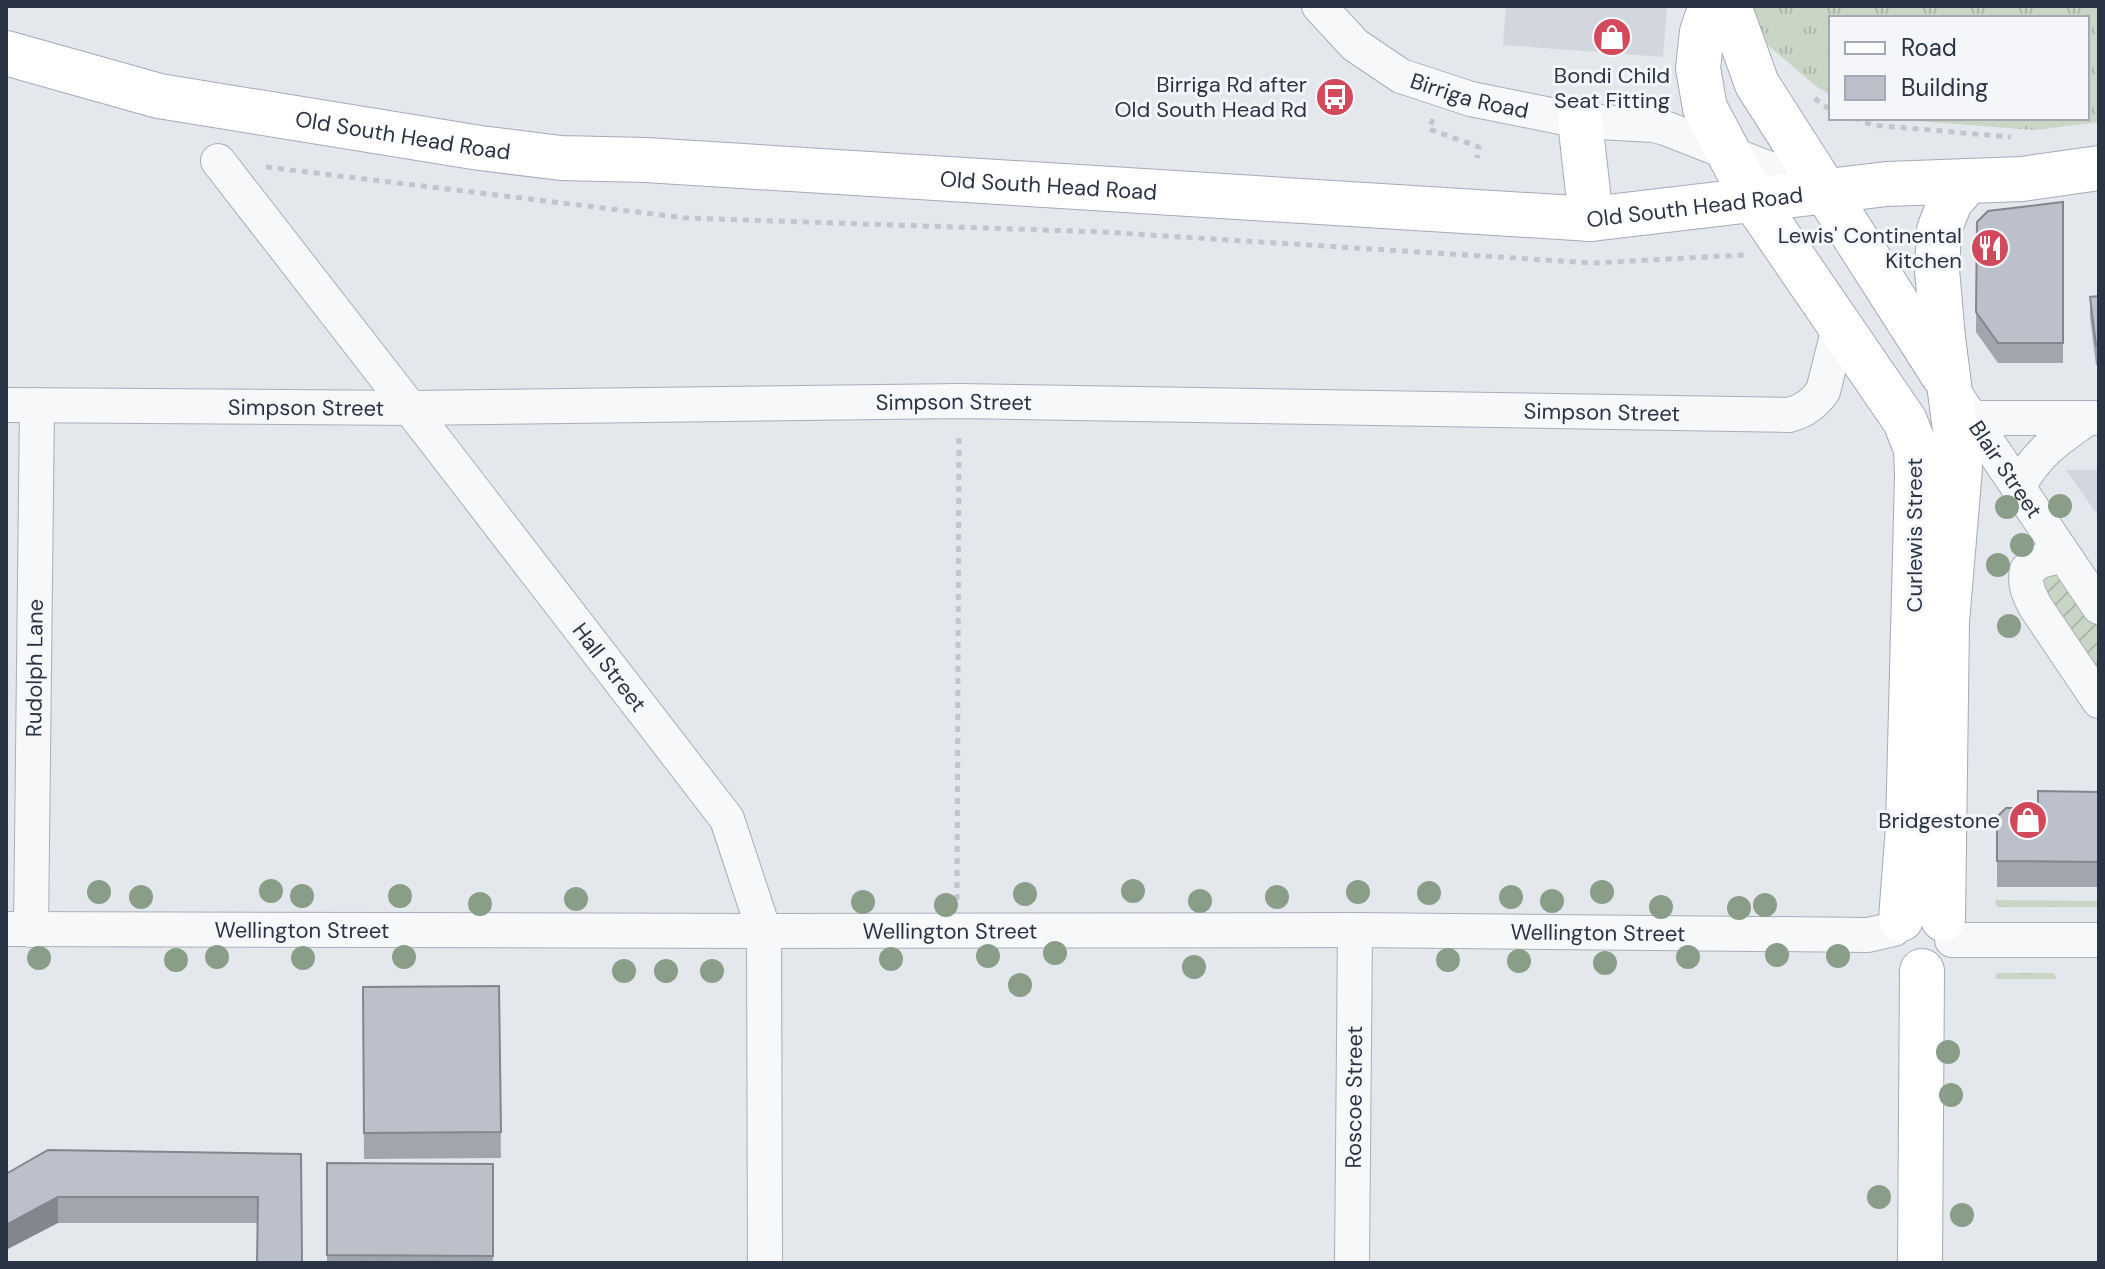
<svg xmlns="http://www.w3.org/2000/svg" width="2105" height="1269" viewBox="0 0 2105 1269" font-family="'DM Sans',sans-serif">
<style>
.built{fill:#d2d6de}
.grass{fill:url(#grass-tufts)}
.garden{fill:url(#garden-furrows)}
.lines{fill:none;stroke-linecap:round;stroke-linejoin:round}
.minor-casing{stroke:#a9aeb7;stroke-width:36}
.major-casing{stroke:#a3abb8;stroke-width:46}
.path{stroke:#c2c5cb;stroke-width:5;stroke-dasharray:6 6;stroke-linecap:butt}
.minor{stroke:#f7f8fa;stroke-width:34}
.major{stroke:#fff;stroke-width:44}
.tree{fill:#899d89}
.wall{fill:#a1a5ae}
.shaded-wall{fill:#83868d}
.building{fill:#bbc0ca;stroke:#83868d;stroke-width:2}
.labels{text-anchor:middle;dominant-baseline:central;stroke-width:6;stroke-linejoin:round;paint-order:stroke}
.poi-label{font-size:22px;fill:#2b3445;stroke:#f4f6f9;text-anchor:end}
.street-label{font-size:22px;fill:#2b3445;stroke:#f4f6f9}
</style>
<defs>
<pattern id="grass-tufts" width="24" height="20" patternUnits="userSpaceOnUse" patternTransform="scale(2)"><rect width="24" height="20" fill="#c9d6c5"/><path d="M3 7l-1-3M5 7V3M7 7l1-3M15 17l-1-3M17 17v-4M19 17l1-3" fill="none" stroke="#adb8ab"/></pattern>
<pattern id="garden-furrows" width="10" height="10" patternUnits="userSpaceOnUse" patternTransform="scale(2)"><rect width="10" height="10" fill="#c9d6c5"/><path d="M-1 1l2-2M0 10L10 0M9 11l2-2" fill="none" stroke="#adb8ab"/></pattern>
</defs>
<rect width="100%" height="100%" fill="#e4e7ec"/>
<g class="built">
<polygon points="1506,6 1667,6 1663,57 1503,45"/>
<polygon points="2066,470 2099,470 2099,517"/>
</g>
<g class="grass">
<polygon points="1751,6 2099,6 2099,122 2035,130 1878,118 2087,118 2087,18 1831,18 1831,95 1817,87 1749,29"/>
<polygon points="1995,900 2099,901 2099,907 1997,907"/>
<polygon points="1997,973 2054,973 2056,979 1995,979"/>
</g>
<polygon class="garden" points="2061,570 2099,625 2099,679 2032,575"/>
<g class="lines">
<defs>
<g id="minor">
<path id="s1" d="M1319 6 1355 45 1401 76 1471 99 1580 121 1654 125 1665 128 1826 191"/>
<path id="s2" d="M218 161 410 408 727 819 764 931 765 1263"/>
<path id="s3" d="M1951 388 2099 607"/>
<path id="s4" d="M6 405 410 408 960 401 1789 415C1804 411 1814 404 1823 391L1840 324"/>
<polyline points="1972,418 2099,418"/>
<path d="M2018 487C2038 452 2056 440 2088 418"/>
<path d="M2063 555 2040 561 2027 570C2024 585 2029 594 2035 606L2099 701"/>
<path id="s5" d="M6 929 764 931 1355 930 1868 935 1894 929"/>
<path id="s6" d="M31 930 37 405"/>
<polyline points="1952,940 2099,940"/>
<path id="s7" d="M1352 1263 1355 930"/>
</g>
<g id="major">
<polyline points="1711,6 1702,32 1698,68 1705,108 1753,199 1905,421 1916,449 1917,475 1908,827 1901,919"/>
<polyline points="1729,6 1757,84 1943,375"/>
<path id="s8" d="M6 53 159 96 480 148 561 158 646 160 1591 219 1887 184 2022 179 2099 168"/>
<polyline points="1580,121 1591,219"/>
<polyline points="1943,919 1947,622 1960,468 1943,338 1937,270 1939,230 1950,202 1968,181"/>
<polyline points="1920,1263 1922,971"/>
</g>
</defs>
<use href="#minor" class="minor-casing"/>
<use href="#major" class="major-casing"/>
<g class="path">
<polyline points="1815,98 1822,105 1831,109"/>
<polyline points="1854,118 1872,125 2011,137"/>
<polyline points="1433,119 1429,129 1479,147 1477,158"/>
<polyline points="266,167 686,218 1103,232 1593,263 1744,255"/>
<polyline points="957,900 959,434"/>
</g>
<use href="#minor" class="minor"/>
<use href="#major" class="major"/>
</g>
<g class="tree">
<circle cx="2060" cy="506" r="12"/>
<circle cx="2007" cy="507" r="12"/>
<circle cx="2022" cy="545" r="12"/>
<circle cx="1998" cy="565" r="12"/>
<circle cx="2009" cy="626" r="12"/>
<circle cx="271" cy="891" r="12"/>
<circle cx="1133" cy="891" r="12"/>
<circle cx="99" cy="892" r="12"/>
<circle cx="1358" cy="892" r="12"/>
<circle cx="1602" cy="892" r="12"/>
<circle cx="1429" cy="893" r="12"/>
<circle cx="1025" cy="894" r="12"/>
<circle cx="302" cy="896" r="12"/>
<circle cx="400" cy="896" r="12"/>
<circle cx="141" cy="897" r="12"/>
<circle cx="1277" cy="897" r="12"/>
<circle cx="1511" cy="897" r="12"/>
<circle cx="576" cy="899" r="12"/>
<circle cx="1200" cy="901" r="12"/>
<circle cx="1552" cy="901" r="12"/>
<circle cx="863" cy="902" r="12"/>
<circle cx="480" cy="904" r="12"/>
<circle cx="946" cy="905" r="12"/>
<circle cx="1765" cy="905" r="12"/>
<circle cx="1661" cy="907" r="12"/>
<circle cx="1739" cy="908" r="12"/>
<circle cx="1055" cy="953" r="12"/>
<circle cx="1777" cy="955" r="12"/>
<circle cx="988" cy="956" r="12"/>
<circle cx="1838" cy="956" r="12"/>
<circle cx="217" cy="957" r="12"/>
<circle cx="404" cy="957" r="12"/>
<circle cx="1688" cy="957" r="12"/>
<circle cx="39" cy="958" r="12"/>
<circle cx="303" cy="958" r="12"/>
<circle cx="891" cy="959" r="12"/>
<circle cx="176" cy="960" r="12"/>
<circle cx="1448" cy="960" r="12"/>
<circle cx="1519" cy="961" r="12"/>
<circle cx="1605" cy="963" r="12"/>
<circle cx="1194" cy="967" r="12"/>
<circle cx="624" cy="971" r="12"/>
<circle cx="666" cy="971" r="12"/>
<circle cx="712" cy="971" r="12"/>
<circle cx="1020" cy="985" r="12"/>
<circle cx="1948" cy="1052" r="12"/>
<circle cx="1951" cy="1095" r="12"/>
<circle cx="1879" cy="1197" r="12"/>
<circle cx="1962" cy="1215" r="12"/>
</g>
<g class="wall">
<polygon points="2063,202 2063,363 1998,363 1976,332 1977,222"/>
<polygon points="2099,296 2099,365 2096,365 2090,317 2090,297"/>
<polygon points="2099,792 2099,887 1997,887 1997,817 2038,808"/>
<polygon points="499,986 501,1158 364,1159 363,987"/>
<polygon points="301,1154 258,1223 58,1223 6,1174"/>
<polygon points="327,1163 493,1164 493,1263 327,1263"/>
</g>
<polygon class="shaded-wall" points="58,1197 58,1223 6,1250 6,1225"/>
<g class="building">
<polygon points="2063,202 2063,343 1998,343 1976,312 1977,222 1988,211"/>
<polygon points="2099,296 2099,345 2096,345 2090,297"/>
<polygon points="2038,791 2099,792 2099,862 1997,861 1997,817 2006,808 2038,808"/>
<polygon points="499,986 501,1132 364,1133 363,987"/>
<polygon points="48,1150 301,1154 302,1263 257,1263 258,1197 58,1197 6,1225 6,1174"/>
<polygon points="327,1163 493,1164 493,1256 327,1255"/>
</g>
<defs>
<symbol id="shop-disc" viewBox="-11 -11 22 22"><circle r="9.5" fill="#d1495b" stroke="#f4f6f9"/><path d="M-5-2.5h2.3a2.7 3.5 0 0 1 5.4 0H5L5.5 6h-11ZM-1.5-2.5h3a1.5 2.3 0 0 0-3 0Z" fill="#fff"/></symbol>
<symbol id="bus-disc" viewBox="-11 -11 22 22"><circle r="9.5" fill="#d1495b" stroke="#f4f6f9"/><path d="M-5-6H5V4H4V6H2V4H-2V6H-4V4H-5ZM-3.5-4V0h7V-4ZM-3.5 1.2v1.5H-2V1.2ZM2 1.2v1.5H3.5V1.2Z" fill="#fff"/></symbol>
<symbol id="restaurant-disc" viewBox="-11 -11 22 22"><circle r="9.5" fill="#d1495b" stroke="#f4f6f9"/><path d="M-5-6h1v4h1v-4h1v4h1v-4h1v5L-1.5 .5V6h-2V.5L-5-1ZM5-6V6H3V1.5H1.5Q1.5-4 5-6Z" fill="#fff"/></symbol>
</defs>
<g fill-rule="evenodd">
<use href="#shop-disc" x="1590" y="15" width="44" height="44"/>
<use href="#bus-disc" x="1313" y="75" width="44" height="44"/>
<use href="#restaurant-disc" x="1968" y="226" width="44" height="44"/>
<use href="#shop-disc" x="2006" y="798" width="44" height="44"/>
</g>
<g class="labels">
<g class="poi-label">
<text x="1612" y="75" text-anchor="middle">Bondi Child<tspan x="1612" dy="25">Seat Fitting</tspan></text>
<text x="1307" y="84">Birriga Rd after<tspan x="1307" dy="25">Old South Head Rd</tspan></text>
<text x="1962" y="235">Lewis' Continental<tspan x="1962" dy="25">Kitchen</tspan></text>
<text x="2000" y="820">Bridgestone</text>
</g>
<g class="street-label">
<text stroke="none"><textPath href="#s1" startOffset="180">Birriga Road</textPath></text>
<text stroke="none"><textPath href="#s8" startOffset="406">Old South Head Road</textPath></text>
<text stroke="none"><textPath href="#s8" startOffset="1054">Old South Head Road</textPath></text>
<text stroke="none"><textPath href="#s8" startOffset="1702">Old South Head Road</textPath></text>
<text stroke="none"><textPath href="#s4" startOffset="948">Simpson Street</textPath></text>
<text stroke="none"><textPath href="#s4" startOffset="300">Simpson Street</textPath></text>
<text stroke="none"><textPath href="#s4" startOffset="1596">Simpson Street</textPath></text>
<text stroke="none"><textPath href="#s3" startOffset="98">Blair Street</textPath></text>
<text transform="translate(1914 535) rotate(-90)">Curlewis Street</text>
<text stroke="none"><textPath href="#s6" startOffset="262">Rudolph Lane</textPath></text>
<text stroke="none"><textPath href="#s2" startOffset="640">Hall Street</textPath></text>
<text stroke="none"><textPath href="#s5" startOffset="296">Wellington Street</textPath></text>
<text stroke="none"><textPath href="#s5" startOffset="944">Wellington Street</textPath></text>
<text stroke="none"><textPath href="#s5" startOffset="1592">Wellington Street</textPath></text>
<text stroke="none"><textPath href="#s7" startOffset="166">Roscoe Street</textPath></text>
</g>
</g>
<rect width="2105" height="1269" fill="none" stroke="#2b3445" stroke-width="16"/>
<rect x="1829" y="16" width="260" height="104" fill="#f4f6f9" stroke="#a4a8b1" stroke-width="2"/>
<rect x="1845" y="42" width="40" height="12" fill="#ffffff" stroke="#a4a8b1" stroke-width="2"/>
<text x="1901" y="56" font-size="24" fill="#2b3445">Road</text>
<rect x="1845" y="76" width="40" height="24" fill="#bbc0ca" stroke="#a4a8b1" stroke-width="2"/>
<text x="1901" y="96" font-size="24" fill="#2b3445">Building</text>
</svg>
